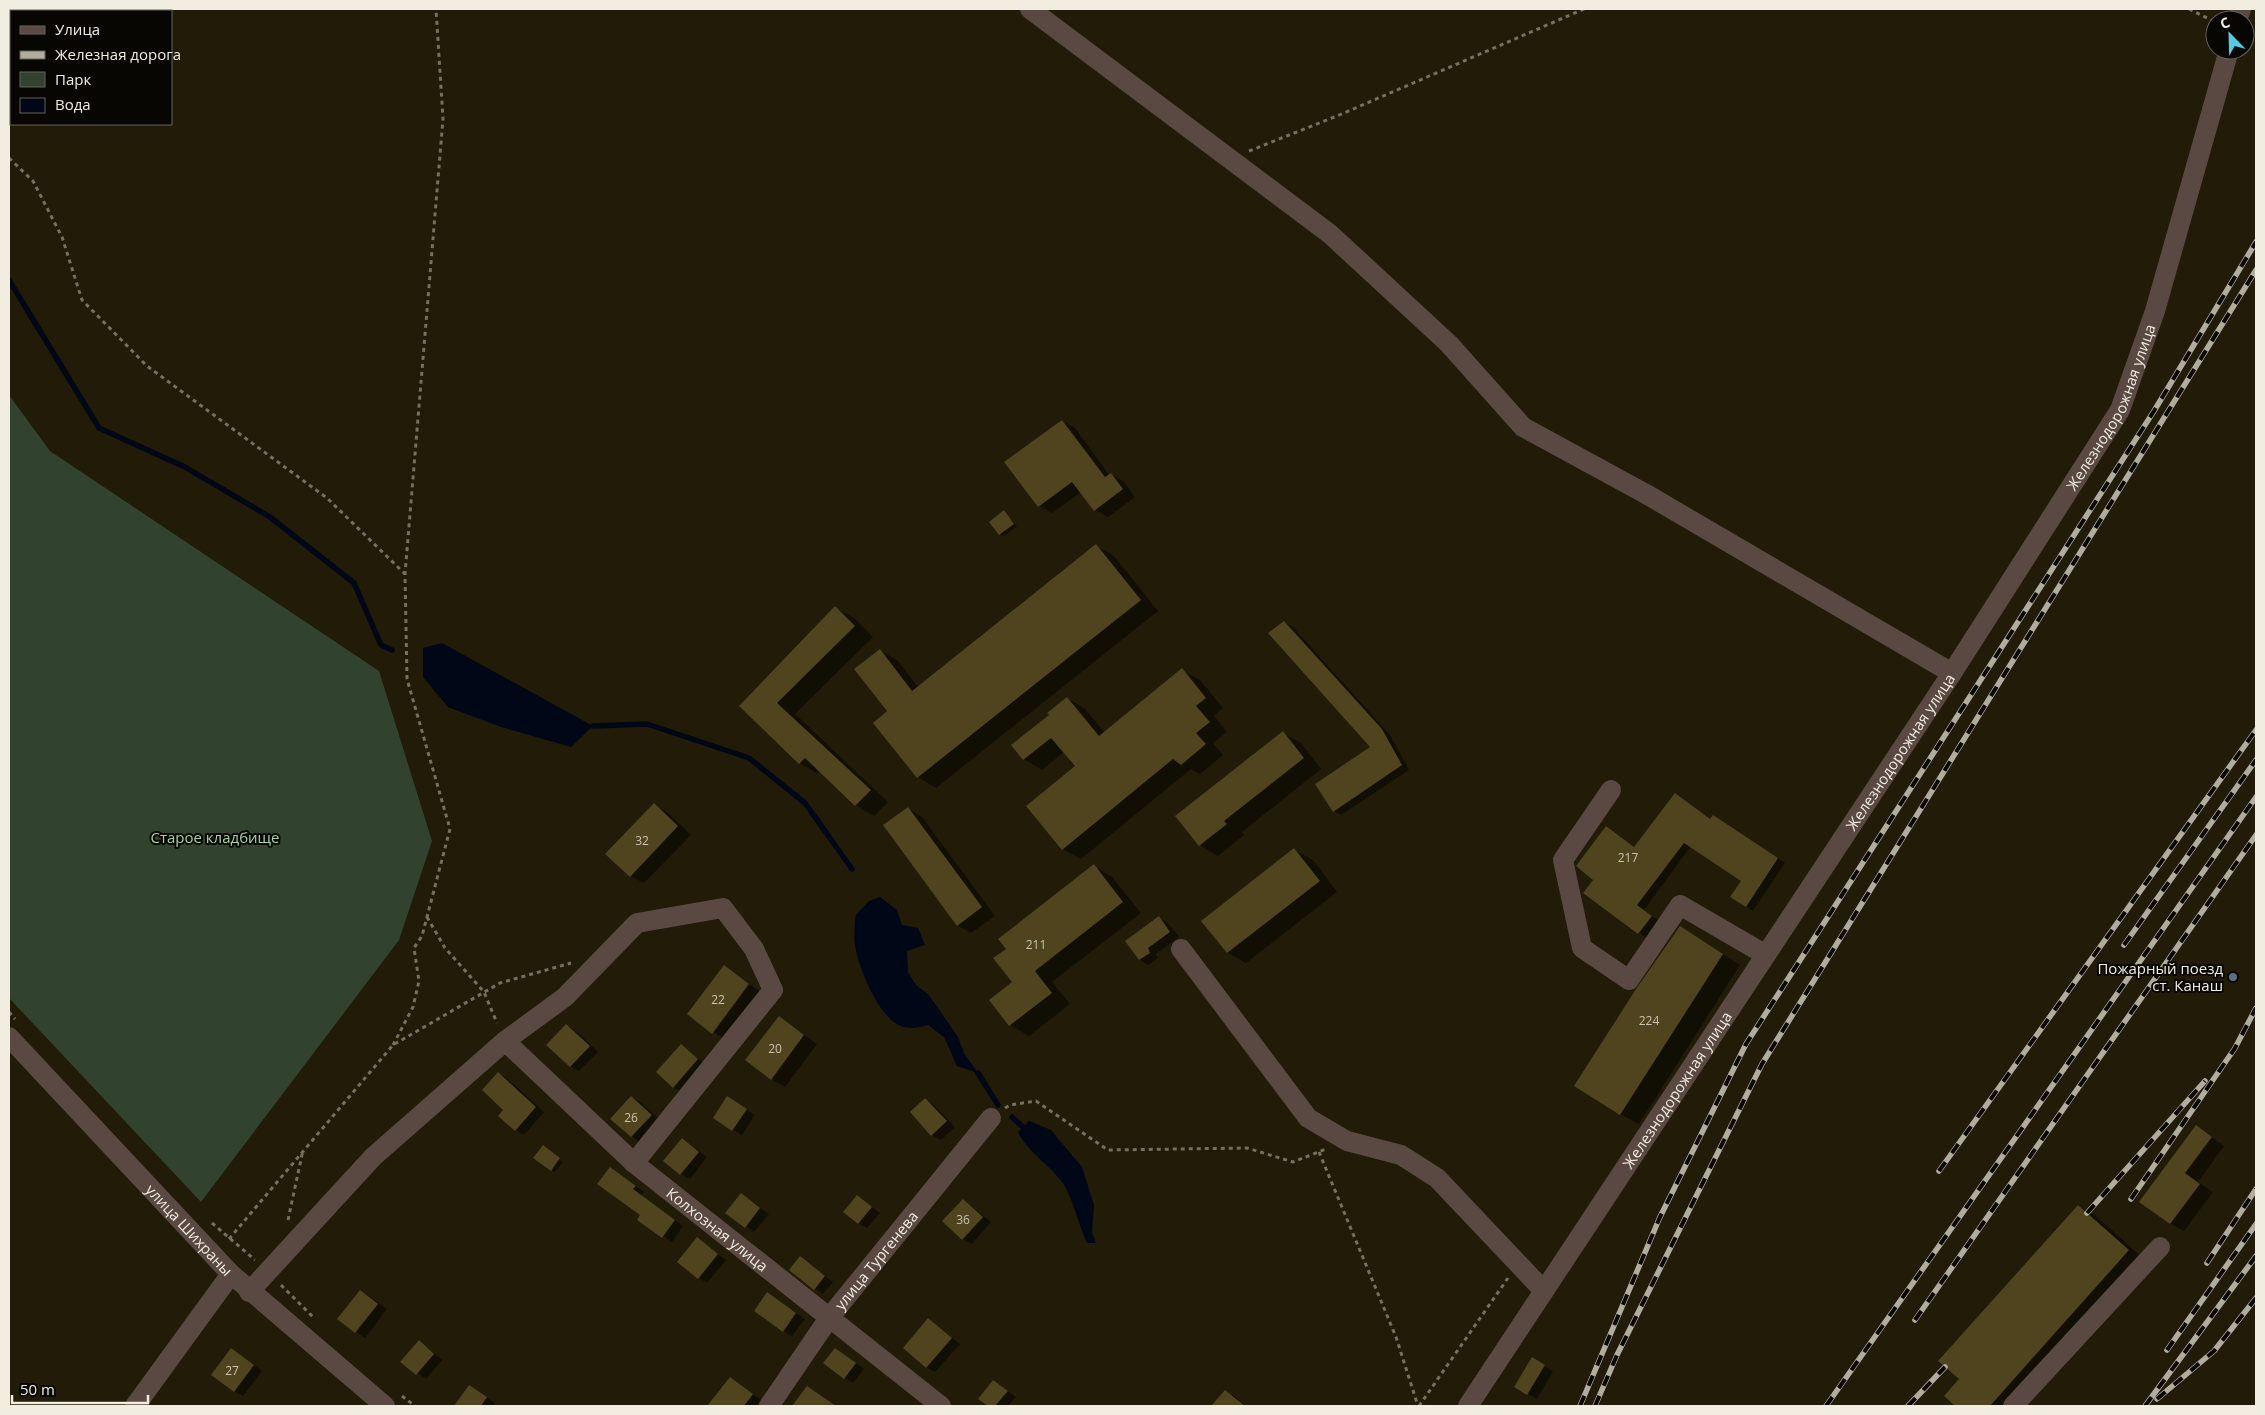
<svg xmlns="http://www.w3.org/2000/svg" width="2265" height="1415" viewBox="0 0 2265 1415" font-family="'Open Sans',sans-serif">
<style>
.green{fill:#31432f}
.water{fill:#000717}
.shadow{fill:#0007}
.lines{fill:none;stroke-linecap:round;stroke-linejoin:round}
.stream{stroke:#000717;stroke-width:5.5}
.building{fill:#4f441d}
.path{stroke:#75705f;stroke-width:3;stroke-dasharray:4 4;stroke-linecap:butt}
.minor{stroke:#5a4942;stroke-width:20}
.rail-casing{stroke:#b1ad9e;stroke-width:5.5}
.rail{stroke:#080602;stroke-width:4;stroke-dasharray:11;stroke-linecap:butt}
.service-dot{fill:#5c6f8a;stroke:#080602;stroke-width:2}
.labels{text-anchor:middle;dominant-baseline:central;stroke-width:4;stroke-linejoin:round;paint-order:stroke}
.number-label{font-size:12px;fill:#c8c3b0}
.street-label{font-size:15px;fill:#f1ede1;stroke:#080602}
.park-label{font-size:15px;fill:#a5d49f;stroke:#080602}
.poi-label{font-size:15px;fill:#f1ede1;stroke:#080602;text-anchor:end}
</style>
<rect width="100%" height="100%" fill="#211b07"/>
<polygon class="green" points="9,395 50,451 379,671 432,841 399,940 201,1202 9,998"/>
<g class="water">
<polygon points="442,643 593,726 571,747 501,727 448,707 423,677 423,648"/>
<path d="M880 897 897 910 902 925 918 928 925 945 907 951 908 972 916 985 928 994 958 1037 964 1053 978 1073 957 1066 944 1037 928 1025C920 1027 910 1030 901 1026 879 1018 859 969 855 946 854 936 854 925 856 915L869 901Z"/>
<path d="M1029 1121 1051 1130 1082 1167 1094 1205 1092 1232 1096 1243H1087C1079 1226 1073 1199 1064 1185 1051 1165 1028 1153 1018 1132Z"/>
</g>
<g class="shadow">
<polygon points="1062,421 1075,428 1109,475 1111,474 1124,482 1135,497 1108,517 1095,510 1081,492 1052,513 1039,506"/>
<polygon points="1004,512 1017,526 1004,536 1000,534"/>
<polygon points="1096,546 1114,556 1158,611 936,788 918,777 875,723 889,712 880,650 898,661 919,688"/>
<polygon points="836,608 854,618 873,637 795,714 888,802 874,816 856,805 820,771 818,774 800,763 740,706"/>
<polygon points="1284,622 1292,626 1390,735 1409,770 1341,815 1334,811 1372,748"/>
<polygon points="1182,670 1200,680 1223,708 1214,716 1227,732 1213,743 1223,755 1200,774 1191,769 1081,859 1063,849 1076,767 1064,752 1042,770 1024,759 1051,715 1067,698 1085,709 1105,733"/>
<polygon points="1283,733 1301,743 1321,769 1242,832 1244,835 1218,856 1200,845"/>
<polygon points="654,805 668,813 691,835 644,883 630,876"/>
<polygon points="909,809 922,817 995,916 971,933 957,925"/>
<polygon points="1711,820 1720,821 1785,863 1753,911 1746,906 1743,880 1691,846 1644,910 1659,921 1646,938 1585,893 1635,848"/>
<polygon points="1294,850 1313,860 1337,892 1246,963 1228,953 1203,921"/>
<polygon points="1094,866 1112,877 1141,913 1052,982 1070,1004 1029,1036 1010,1025 991,1000 1014,982 1007,949"/>
<polygon points="1159,918 1168,923 1179,937 1156,954 1158,958 1148,965 1139,959"/>
<polygon points="1699,939 1740,965 1639,1124 1620,1114"/>
<polygon points="724,967 762,993 727,1040 713,1032"/>
<polygon points="780,1018 817,1044 785,1087 771,1079"/>
<polygon points="567,1026 576,1031 598,1052 579,1071 570,1066"/>
<polygon points="682,1046 706,1065 682,1092 673,1087"/>
<polygon points="499,1074 508,1079 544,1112 524,1135 516,1130 504,1110"/>
<polygon points="631,1097 640,1102 660,1120 640,1142 631,1136"/>
<polygon points="925,1100 934,1105 955,1127 941,1140 932,1135"/>
<polygon points="736,1103 755,1115 742,1135 733,1130"/>
<polygon points="2196,1126 2224,1146 2198,1182 2213,1192 2184,1231 2170,1223"/>
<polygon points="683,1139 707,1157 690,1179 681,1174"/>
<polygon points="547,1149 563,1162 555,1172 551,1170"/>
<polygon points="610,1168 644,1192 641,1195 683,1226 672,1242 639,1219 642,1215"/>
<polygon points="741,1195 769,1214 754,1232 727,1213"/>
<polygon points="857,1197 880,1213 867,1228 858,1223"/>
<polygon points="964,1200 991,1222 972,1244 963,1239"/>
<polygon points="2079,1206 2097,1217 2147,1262 2018,1406 1957,1406 1946,1396 1961,1379"/>
<polygon points="697,1239 726,1260 707,1283 699,1278"/>
<polygon points="800,1258 833,1282 823,1294 790,1270"/>
<polygon points="361,1291 387,1309 365,1338 339,1319"/>
<polygon points="768,1294 805,1319 792,1336 783,1331"/>
<polygon points="929,1320 960,1344 935,1372 926,1367"/>
<polygon points="419,1342 442,1360 426,1379 402,1361"/>
<polygon points="835,1349 864,1369 853,1383 845,1378"/>
<polygon points="240,1355 262,1371 243,1396 234,1391"/>
<polygon points="1532,1359 1553,1371 1537,1399 1516,1387"/>
<polygon points="730,1378 761,1400 756,1406 708,1406"/>
<polygon points="994,1382 1016,1397 1008,1406 990,1406 980,1398"/>
<polygon points="469,1386 495,1403 493,1406 456,1406"/>
<polygon points="1225,1391 1234,1396 1246,1406 1213,1406"/>
</g>
<g class="lines">
<g class="stream">
<polyline points="9,280 99,428 185,467 270,517 354,583 381,645 392,650"/>
<polyline points="593,726 647,724 749,758 805,803 852,869"/>
<polyline points="978,1073 998,1105"/>
<polyline points="1012,1117 1023,1127"/>
</g>
</g>
<g class="building">
<polygon points="1062,420 1105,477 1111,473 1123,489 1094,511 1072,482 1038,507 1004,462"/>
<polygon points="1004,510 1014,524 999,535 989,522"/>
<polygon points="1096,544 1141,600 917,778 873,723 887,711 854,669 880,649 912,691"/>
<polygon points="835,606 855,626 777,703 871,790 855,806 805,758 799,764 739,706"/>
<polygon points="1284,621 1382,729 1402,765 1333,812 1315,784 1370,747 1268,633"/>
<polygon points="1182,668 1206,698 1196,706 1210,722 1196,733 1206,744 1181,765 1173,759 1062,850 1026,806 1075,766 1051,738 1023,760 1011,745 1049,715 1047,713 1067,697 1099,736"/>
<polygon points="1283,731 1304,758 1224,821 1227,824 1199,846 1175,816"/>
<polygon points="1675,793 1710,819 1713,815 1778,858 1746,907 1730,897 1741,881 1684,843 1637,905 1652,916 1638,934 1583,893 1593,880 1576,866 1606,826 1634,847"/>
<polygon points="654,803 678,826 630,877 605,854"/>
<polygon points="908,807 982,907 957,926 883,825"/>
<polygon points="1294,848 1320,881 1227,953 1201,921"/>
<polygon points="1094,864 1123,902 1035,971 1052,993 1009,1026 989,1000 1012,982 993,958 1006,949 998,939"/>
<polygon points="1159,916 1170,932 1148,948 1150,953 1139,960 1125,941"/>
<polygon points="1680,926 1723,954 1620,1115 1574,1086 1636,989"/>
<polygon points="724,965 749,984 712,1034 687,1014"/>
<polygon points="779,1016 804,1035 771,1080 745,1060"/>
<polygon points="566,1024 590,1046 570,1067 546,1045"/>
<polygon points="681,1044 698,1059 673,1088 656,1072"/>
<polygon points="498,1072 536,1107 515,1131 498,1116 503,1110 482,1090"/>
<polygon points="631,1096 652,1115 631,1137 610,1119"/>
<polygon points="727,1096 747,1109 732,1131 713,1118"/>
<polygon points="925,1098 947,1121 931,1136 910,1112"/>
<polygon points="2196,1125 2212,1137 2185,1173 2200,1184 2170,1224 2139,1202"/>
<polygon points="682,1138 699,1152 680,1175 663,1161"/>
<polygon points="543,1145 560,1158 551,1171 533,1158"/>
<polygon points="610,1167 636,1186 633,1189 675,1220 662,1238 637,1220 640,1215 597,1184"/>
<polygon points="741,1193 760,1208 745,1228 725,1213"/>
<polygon points="857,1195 872,1207 858,1224 843,1212"/>
<polygon points="963,1199 983,1217 962,1240 942,1221"/>
<polygon points="2078,1205 2129,1250 1990,1406 1955,1406 1944,1396 1959,1379 1938,1361"/>
<polygon points="697,1237 718,1254 698,1279 677,1262"/>
<polygon points="800,1256 825,1276 814,1290 789,1270"/>
<polygon points="360,1290 378,1304 355,1333 337,1319"/>
<polygon points="767,1292 796,1313 783,1332 754,1311"/>
<polygon points="928,1318 952,1338 926,1368 903,1348"/>
<polygon points="419,1340 434,1354 416,1375 400,1362"/>
<polygon points="231,1348 254,1365 234,1392 211,1375"/>
<polygon points="835,1348 856,1363 844,1379 823,1363"/>
<polygon points="1532,1357 1545,1365 1527,1395 1514,1387"/>
<polygon points="730,1377 753,1394 744,1406 707,1406"/>
<polygon points="993,1380 1008,1391 995,1406 988,1406 978,1399"/>
<polygon points="469,1385 487,1397 481,1406 454,1406"/>
<polygon points="807,1386 836,1406 792,1406"/>
<polygon points="1225,1390 1245,1406 1211,1406"/>
</g>
<g class="lines">
<g class="path">
<polyline points="2189,9 2215,22"/>
<polyline points="1249,151 1337,116 1584,9"/>
<polyline points="9,158 33,181 62,237 82,300 147,366 327,498 405,574"/>
<polyline points="427,917 445,948 484,992 497,1023"/>
<polyline points="9,1012 15,1019"/>
<polyline points="393,1045 413,1007 419,981 414,948 422,936 450,829 407,679 405,574 443,119 436,9"/>
<polyline points="1005,1108 1010,1105 1036,1101 1108,1150 1247,1148 1293,1162 1326,1149"/>
<polyline points="1319,1152 1396,1337 1418,1406"/>
<polyline points="288,1220 303,1150"/>
<polyline points="212,1223 255,1260"/>
<polyline points="229,1239 393,1045 500,983 571,963"/>
<polyline points="281,1285 313,1317"/>
<polyline points="402,1396 415,1406"/>
<polyline points="1419,1406 1508,1278"/>
</g>
<g class="minor">
<polyline points="1030,9 1330,234 1449,344 1523,427 1646,494 1952,673"/>
<polyline points="2237,20 2241,9"/>
<polyline points="1611,790 1563,860 1582,948 1629,980 1680,905 1766,955"/>
<polyline points="1181,949 1308,1118 1347,1141 1401,1155 1437,1178 1544,1291"/>
<path id="s1" d="M9 1037 231 1274 385 1406"/>
<path id="s2" d="M505 1041 634 1163 941 1406"/>
<polyline points="249,1292 373,1157 505,1041 565,997 637,923 723,908 754,949 773,990 634,1163"/>
<polyline points="135,1406 231,1274"/>
<path id="s3" d="M769 1406 829 1318 991 1118"/>
<path id="s4" d="M1468 1406 1952 673 2120 410 2155 311 2229 50"/>
<polyline points="2013,1406 2160,1247"/>
</g>
<defs>
<g id="rail">
<polyline points="2124,945 2256,760"/>
<polyline points="1939,1171 2256,730"/>
<polyline points="2131,1199 2235,1048 2256,1008"/>
<polyline points="2087,1213 2205,1081"/>
<polyline points="2207,1263 2256,1189"/>
<polyline points="1915,1320 2256,835"/>
<polyline points="2167,1350 2256,1224"/>
<polyline points="2157,1399 2214,1351 2256,1298"/>
<polyline points="1580,1406 1660,1217 1746,1044 2154,411 2256,242"/>
<polyline points="1595,1406 1617,1355 1762,1064 2256,270"/>
<polyline points="1826,1406 2256,797"/>
<polyline points="1908,1406 1945,1367"/>
<polyline points="2145,1406 2256,1256"/>
</g>
</defs>
<use href="#rail" class="rail-casing"/>
<use href="#rail" class="rail"/>
</g>
<circle class="service-dot" cx="2233" cy="977" r="5"/>
<g class="labels">
<g class="number-label">
<text x="642" y="840">32</text>
<text x="1628" y="857">217</text>
<text x="1036" y="944">211</text>
<text x="718" y="999">22</text>
<text x="1649" y="1020">224</text>
<text x="775" y="1048">20</text>
<text x="631" y="1117">26</text>
<text x="963" y="1219">36</text>
<text x="232" y="1370">27</text>
</g>
<g class="street-label">
<text stroke="none"><textPath href="#s4" startOffset="1189">Железнодорожная улица</textPath></text>
<text stroke="none"><textPath href="#s4" startOffset="784">Железнодорожная улица</textPath></text>
<text stroke="none"><textPath href="#s4" startOffset="379">Железнодорожная улица</textPath></text>
<text stroke="none"><textPath href="#s1" startOffset="264">улица Шихраны</textPath></text>
<text stroke="none"><textPath href="#s2" startOffset="284">Колхозная улица</textPath></text>
<text stroke="none"><textPath href="#s3" startOffset="181">улица Тургенева</textPath></text>
</g>
<g class="park-label">
<text x="215" y="837">Старое кладбище</text>
</g>
<g class="poi-label">
<text x="2223" y="968">Пожарный поезд<tspan x="2223" dy="17">ст. Канаш</tspan></text>
</g>
</g>
<rect width="2265" height="1415" fill="none" stroke="#f1ede1" stroke-width="20"/>
<rect x="10" y="10" width="162" height="115" fill="#080602" stroke="#65625b"/>
<rect x="20" y="26" width="25" height="8" fill="#5a4942" stroke="#65625b"/>
<text x="55" y="35" font-size="15" fill="#f1ede1">Улица</text>
<rect x="20" y="51" width="25" height="8" fill="#b1ad9e" stroke="#65625b"/>
<text x="55" y="60" font-size="15" fill="#f1ede1">Железная дорога</text>
<rect x="20" y="72" width="25" height="15" fill="#31432f" stroke="#65625b"/>
<text x="55" y="85" font-size="15" fill="#f1ede1">Парк</text>
<rect x="20" y="98" width="25" height="15" fill="#000717" stroke="#65625b"/>
<text x="55" y="110" font-size="15" fill="#f1ede1">Вода</text>
<g transform="translate(2230 35) rotate(337)"><circle r="24" fill="#080602" stroke="#65625b"/>
<path d="M0-4L9 19L0 12L-9 19Z" fill="#57c9e2"/>
<text y="-8" font-size="14" font-weight="bold" text-anchor="middle" fill="#f1ede1">С</text>
</g>
<path d="M12 1395v8h136v-8" fill="none" stroke="#f1ede1" stroke-width="2.5"/>
<text x="20" y="1395" font-size="15" fill="#f1ede1" stroke="#080602" stroke-width="4" paint-order="stroke">50 m</text>
</svg>
